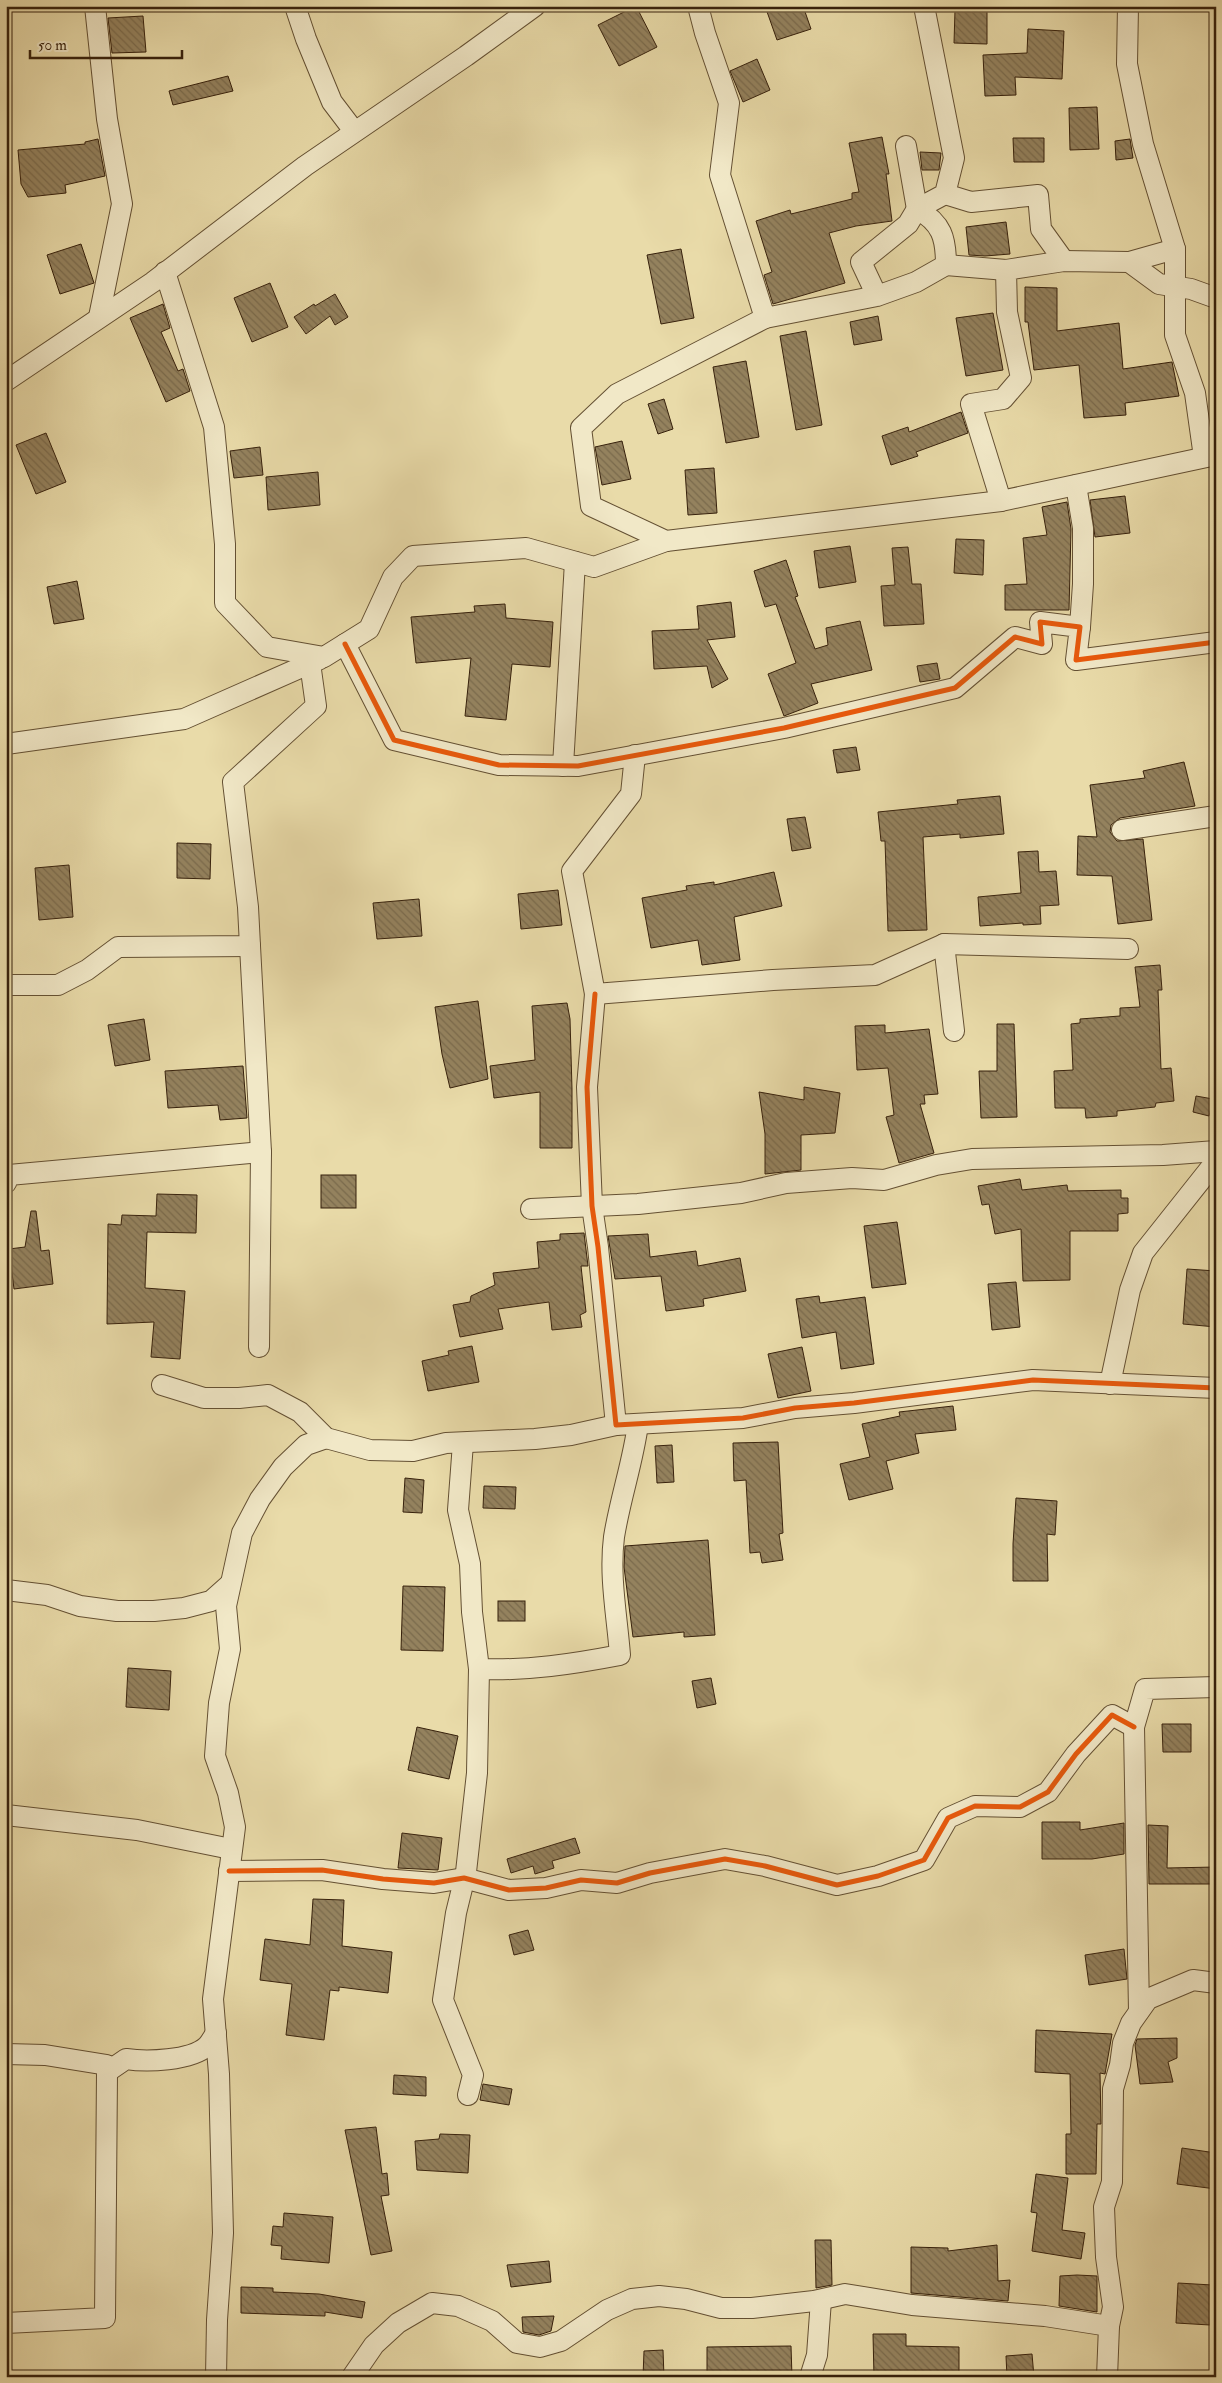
<svg xmlns="http://www.w3.org/2000/svg" width="1222" height="2383" viewBox="0 0 1222 2383" font-family="'IM FELL Double Pica',serif">
<style>
.building{fill:url(#building-back-hatch);stroke:#37210c}
.lines{fill:none;stroke-linecap:round;stroke-linejoin:round}
.minor-casing{stroke:#645033;stroke-width:22}
.minor{stroke:#f1e8c7;stroke-width:20}
.cycleway-casing{stroke:#f1e8c7;stroke-width:8}
.cycleway{stroke:#e8590c;stroke-width:5}
</style>
<defs>
<pattern id="building-back-hatch" width="6" height="6" patternUnits="userSpaceOnUse" patternTransform="scale(1.25)"><rect width="6" height="6" fill="#94825e"/><path d="M-1 5l2 2M0 0l6 6M5-1l2 2" fill="none" stroke="#7a6a4c"/></pattern>
</defs>
<rect width="100%" height="100%" fill="#e9dba9"/>
<filter id="stains"><feTurbulence type="fractalNoise" baseFrequency=".004" numOctaves="4"/><feColorMatrix values="0 0 0 0 .2 0 0 0 0 .09 0 0 0 0 .02 0 0 0 .5 -.17"/></filter>
<radialGradient id="worn" r=".72"><stop offset=".6" stop-color="#630" stop-opacity="0"/><stop offset="1" stop-color="#630" stop-opacity=".3"/></radialGradient>
<g class="building">
<polygon points="636,6 657,47 619,66 598,25"/>
<polygon points="765,6 803,6 811,29 777,40"/>
<polygon points="955,10 987,11 987,44 954,43"/>
<polygon points="143,16 146,52 112,53 108,18"/>
<polygon points="1028,29 1064,31 1062,79 1015,77 1016,95 985,96 983,55 1027,53"/>
<polygon points="757,59 770,90 743,102 730,71"/>
<polygon points="228,76 233,91 173,105 169,91"/>
<polygon points="1097,107 1099,149 1070,150 1069,108"/>
<polygon points="882,137 889,174 886,174 892,221 856,226 829,233 845,283 773,304 764,275 772,272 756,221 790,210 791,214 852,199 852,193 859,192 849,143"/>
<polygon points="1013,138 1044,138 1044,162 1014,162"/>
<polygon points="98,139 105,176 65,185 66,193 28,197 21,184 18,150 85,144 85,142"/>
<polygon points="1130,139 1133,158 1116,160 1115,141"/>
<polygon points="920,152 941,153 939,170 922,170"/>
<polygon points="1006,222 1010,254 985,256 969,255 966,227"/>
<polygon points="81,244 94,283 60,294 47,255"/>
<polygon points="681,249 694,318 661,324 647,255"/>
<polygon points="270,283 288,327 252,342 234,298"/>
<polygon points="1025,287 1057,288 1057,331 1119,323 1123,369 1172,362 1179,396 1125,403 1126,415 1084,418 1079,365 1034,370 1028,322 1025,322"/>
<polygon points="335,294 348,317 335,325 330,316 306,334 294,317 314,304 315,306"/>
<polygon points="163,304 170,328 161,332 178,371 183,369 190,391 166,402 130,318"/>
<polygon points="993,313 1003,370 966,376 956,318"/>
<polygon points="878,316 882,340 854,345 850,322"/>
<polygon points="806,331 822,425 796,430 780,336"/>
<polygon points="746,361 759,437 726,443 713,367"/>
<polygon points="664,399 673,429 658,434 648,404"/>
<polygon points="961,412 968,433 916,452 918,456 891,465 882,436 908,427 909,432"/>
<polygon points="46,433 66,482 36,494 16,445"/>
<polygon points="622,441 631,479 602,485 595,447"/>
<polygon points="260,447 263,475 234,478 230,451"/>
<polygon points="714,468 717,513 688,515 685,470"/>
<polygon points="318,472 320,505 268,510 266,477"/>
<polygon points="1125,496 1130,533 1095,537 1090,500"/>
<polygon points="1067,502 1071,529 1069,610 1005,610 1005,585 1027,584 1023,538 1047,535 1042,507"/>
<polygon points="956,539 984,540 983,575 954,573"/>
<polygon points="850,546 856,582 819,588 814,551"/>
<polygon points="908,547 912,584 921,584 924,624 884,626 881,586 895,585 892,548"/>
<polygon points="786,560 798,596 795,597 815,649 828,645 826,628 860,621 872,670 811,684 818,703 784,716 768,674 796,663 776,604 765,607 754,571"/>
<polygon points="77,581 84,619 54,624 47,587"/>
<polygon points="731,602 735,637 707,640 728,679 712,688 707,666 654,669 652,631 699,629 697,606"/>
<polygon points="505,604 506,618 553,622 550,667 512,664 506,720 465,716 471,658 416,663 411,617 475,612 474,606"/>
<polygon points="937,663 940,679 920,682 917,666"/>
<polygon points="856,747 860,770 837,773 833,750"/>
<polygon points="1184,762 1195,806 1120,818 1111,825 1110,832 1117,841 1143,839 1152,920 1118,924 1112,876 1077,875 1078,836 1097,837 1090,785 1145,778 1143,771"/>
<polygon points="1000,796 1004,834 960,838 960,834 923,837 927,930 888,931 885,841 881,841 878,812 958,804 957,800"/>
<polygon points="805,817 811,848 792,851 787,819"/>
<polygon points="177,843 211,844 210,879 177,878"/>
<polygon points="1038,851 1039,872 1056,871 1059,905 1040,906 1041,924 1023,925 1023,923 980,926 978,897 1021,893 1018,852"/>
<polygon points="69,865 73,917 39,920 35,868"/>
<polygon points="774,872 782,906 734,917 740,960 702,965 698,940 651,948 642,898 687,890 686,886 714,882 714,885"/>
<polygon points="558,890 562,925 521,929 518,894"/>
<polygon points="419,899 422,936 377,939 373,903"/>
<polygon points="1160,965 1162,990 1158,990 1161,1069 1171,1068 1174,1101 1156,1103 1155,1107 1117,1111 1117,1116 1086,1118 1085,1108 1055,1108 1054,1071 1073,1070 1071,1024 1080,1023 1080,1019 1120,1016 1120,1008 1140,1007 1135,967"/>
<polygon points="478,1001 488,1079 450,1088 442,1054 435,1007"/>
<polygon points="567,1003 570,1019 572,1089 572,1148 540,1148 540,1092 494,1098 490,1066 535,1060 532,1006"/>
<polygon points="144,1019 150,1060 115,1066 108,1025"/>
<polygon points="997,1024 1014,1024 1017,1117 981,1118 979,1071 997,1071"/>
<polygon points="885,1025 885,1033 929,1029 938,1094 924,1095 925,1104 920,1104 934,1153 899,1163 886,1117 894,1115 888,1068 857,1070 855,1026"/>
<polygon points="243,1066 247,1118 220,1120 218,1105 168,1108 165,1071"/>
<polygon points="804,1087 840,1093 835,1133 801,1135 801,1170 765,1174 765,1134 759,1092 804,1100"/>
<polygon points="1196,1096 1213,1099 1209,1116 1193,1112"/>
<rect x="321" y="1175" width="35" height="33"/>
<polygon points="1020,1179 1022,1190 1067,1185 1068,1191 1121,1190 1121,1198 1128,1198 1128,1213 1118,1214 1118,1231 1070,1231 1070,1280 1023,1281 1021,1229 995,1234 989,1204 982,1205 978,1186"/>
<polygon points="157,1194 197,1195 196,1233 147,1232 145,1288 185,1291 180,1359 151,1357 154,1322 107,1324 108,1224 121,1225 122,1215 156,1216"/>
<polygon points="31,1211 36,1211 41,1251 49,1250 53,1284 14,1289 9,1249 25,1247"/>
<polygon points="897,1222 906,1284 872,1288 864,1226"/>
<polygon points="584,1233 588,1266 581,1266 586,1312 580,1315 582,1327 552,1330 549,1302 498,1309 503,1329 460,1337 453,1305 470,1302 471,1296 495,1285 493,1273 539,1268 537,1242 560,1240 560,1234"/>
<polygon points="648,1234 650,1257 696,1251 698,1266 740,1258 746,1291 703,1299 704,1306 666,1311 661,1276 615,1279 608,1236"/>
<polygon points="1187,1269 1216,1271 1216,1327 1183,1324"/>
<polygon points="1016,1282 1020,1327 992,1330 988,1284"/>
<polygon points="819,1296 820,1303 865,1297 874,1364 841,1369 836,1332 802,1338 796,1299"/>
<polygon points="472,1346 479,1382 428,1391 422,1361 449,1355 448,1351"/>
<polygon points="802,1347 811,1391 778,1398 768,1354"/>
<polygon points="953,1406 956,1430 915,1434 919,1453 886,1461 893,1489 849,1500 840,1464 870,1457 862,1424 900,1416 899,1412"/>
<polygon points="778,1442 783,1533 779,1534 783,1560 762,1563 760,1552 750,1553 746,1480 734,1481 733,1443"/>
<polygon points="672,1445 674,1482 657,1483 655,1446"/>
<polygon points="405,1478 424,1480 422,1513 403,1512"/>
<polygon points="484,1486 516,1487 515,1509 483,1508"/>
<polygon points="1016,1498 1057,1501 1055,1535 1047,1534 1048,1581 1013,1581 1013,1544"/>
<polygon points="708,1540 715,1635 684,1637 684,1632 633,1637 624,1567 625,1546"/>
<polygon points="403,1586 445,1587 443,1651 401,1650"/>
<rect x="498" y="1601" width="27" height="20"/>
<polygon points="128,1668 171,1671 169,1710 126,1707"/>
<polygon points="711,1678 716,1704 697,1708 692,1681"/>
<polygon points="1162,1724 1191,1724 1191,1752 1163,1752"/>
<polygon points="417,1727 458,1736 449,1779 408,1770"/>
<polygon points="1042,1822 1080,1822 1080,1830 1124,1823 1124,1854 1092,1859 1042,1859"/>
<polygon points="1148,1825 1168,1826 1167,1868 1216,1867 1216,1884 1149,1884"/>
<polygon points="402,1833 442,1838 438,1870 398,1868"/>
<polygon points="575,1838 580,1853 552,1861 554,1868 535,1874 533,1866 511,1873 507,1859"/>
<polygon points="313,1899 344,1900 342,1946 392,1952 388,1993 339,1987 339,1991 330,1990 324,2040 286,2035 292,1984 260,1980 265,1939 310,1945"/>
<polygon points="528,1930 534,1950 514,1955 509,1935"/>
<polygon points="1124,1949 1127,1979 1089,1985 1085,1955"/>
<polygon points="1036,2030 1112,2034 1105,2074 1100,2073 1101,2124 1097,2124 1096,2174 1066,2174 1066,2134 1071,2134 1070,2074 1035,2072"/>
<polygon points="1177,2038 1177,2058 1168,2062 1173,2082 1140,2084 1135,2045 1137,2039"/>
<polygon points="394,2075 426,2077 426,2096 393,2094"/>
<polygon points="483,2084 512,2089 509,2105 480,2100"/>
<polygon points="376,2127 382,2174 387,2173 389,2195 381,2196 392,2251 371,2255 345,2130"/>
<polygon points="440,2134 470,2135 468,2173 417,2170 415,2141 439,2139"/>
<polygon points="1182,2148 1216,2153 1216,2189 1177,2184"/>
<polygon points="1036,2174 1068,2178 1062,2230 1085,2233 1081,2259 1032,2251 1037,2213 1031,2212"/>
<polygon points="284,2213 333,2217 329,2263 281,2259 282,2246 271,2245 273,2226 283,2227"/>
<polygon points="815,2240 831,2240 832,2285 816,2288"/>
<polygon points="997,2245 998,2281 1010,2280 1008,2301 911,2293 911,2247 948,2248 948,2251"/>
<polygon points="549,2261 551,2282 511,2287 507,2265"/>
<polygon points="1077,2275 1097,2276 1097,2312 1059,2306 1060,2276"/>
<polygon points="1178,2283 1212,2285 1210,2325 1176,2323"/>
<polygon points="241,2287 273,2288 273,2292 319,2294 365,2302 362,2318 325,2312 325,2316 241,2313"/>
<polygon points="554,2316 551,2331 539,2335 523,2332 522,2317"/>
<polygon points="873,2334 906,2334 906,2346 959,2347 959,2377 874,2377"/>
<polygon points="791,2346 792,2377 707,2377 707,2347"/>
<polygon points="663,2350 664,2377 643,2377 644,2351"/>
<polygon points="1032,2354 1034,2377 1007,2377 1006,2356"/>
</g>
<g class="lines">
<defs>
<g id="minor">
<polyline points="95,6 107,119 122,204 99,317"/>
<polyline points="295,6 306,39 332,102 354,131"/>
<path d="M698 6 705 33 729 103 720 175 765 318 877 296 916 282 946 265C946 238 942 223 917 209L908 224 861 262 877 296"/>
<polyline points="1128,6 1127,64 1143,144 1175,249 1175,335 1195,393 1204,457"/>
<polyline points="906,146 917,209 945,194 954,158 924,6"/>
<polyline points="945,194 971,202 1038,195 1041,229 1064,261"/>
<polyline points="1129,262 1175,249"/>
<polyline points="946,265 1006,270"/>
<polyline points="165,272 214,427 225,544 225,603 267,647 324,657 369,629 393,577 413,556 526,548 594,567 666,541"/>
<polyline points="765,318 617,394 581,428 591,506 666,541 1001,501 1216,455"/>
<polyline points="6,381 153,282 305,166 466,56 535,6"/>
<polyline points="1076,485 1083,528 1083,584 1080,627"/>
<polyline points="1001,501 971,404 1003,399 1021,378 1007,312 1006,270 1064,261 1129,262 1159,284 1191,289 1216,298"/>
<polyline points="345,644 394,740 499,765 578,766 784,728 955,688 1015,637 1042,644 1040,622 1080,627 1076,660 1216,642"/>
<polyline points="6,744 184,719 320,659"/>
<polyline points="635,755 631,794 572,871 595,994 773,980 875,975 944,944 1128,949"/>
<polyline points="563,766 575,562"/>
<polyline points="1122,830 1216,816"/>
<polyline points="944,944 954,1031"/>
<polyline points="250,946 261,1152 259,1347"/>
<polyline points="6,985 58,985 87,970 118,947 250,946 248,907 233,782 316,706 310,663"/>
<polyline points="595,994 587,1087 592,1206 598,1247 616,1425 743,1418 795,1408 854,1403 1033,1380 1216,1388"/>
<polyline points="6,1183 9,1175 261,1152"/>
<polyline points="531,1209 638,1204 741,1193 786,1183 852,1178 884,1180 936,1165 972,1159 1163,1155 1216,1151"/>
<polyline points="1110,1384 1130,1290 1143,1253 1216,1161"/>
<polyline points="162,1385 204,1398 239,1398 268,1395 300,1412 326,1438 370,1450 413,1451 446,1443 535,1439 571,1435 616,1425"/>
<path d="M463 1443 458 1510 470 1564 472 1612 479 1669C528 1671 573 1664 620 1655 617 1616 609 1576 614 1537 620 1499 633 1462 638 1424"/>
<polyline points="6,1590 47,1595 80,1606 117,1611 154,1611 184,1608 211,1601 229,1585"/>
<polyline points="6,1815 137,1830 231,1849"/>
<polyline points="229,1871 322,1870 383,1879 434,1883 464,1878 509,1890 546,1888 581,1880 617,1883 650,1873 725,1859 765,1866 837,1885 878,1876 924,1860 948,1818 975,1806 1020,1807 1048,1792 1076,1754 1112,1715 1134,1727"/>
<polyline points="1139,2011 1134,1727 1145,1689 1216,1687"/>
<polyline points="6,2054 45,2055 107,2065 107,2072 105,2318 6,2323"/>
<path d="M107 2072 126 2059C146 2062 191 2061 207 2046 211 2042 213 2037 216 2033"/>
<polyline points="468,2095 473,2075 443,2000 456,1913 466,1872 477,1773 479,1669"/>
<polyline points="1109,2326 1113,2307 1106,2257 1104,2207 1112,2182 1113,2089 1120,2065 1123,2043 1131,2023 1148,1999 1193,1980 1216,1983"/>
<polyline points="216,2377 217,2320 223,2233 219,2074 213,1999 235,1827 228,1793 215,1756 219,1703 230,1649 226,1606 242,1533 260,1499 283,1467 306,1445 326,1438"/>
<polyline points="352,2377 374,2345 398,2323 432,2303 458,2306 492,2321 517,2343 540,2347 561,2341 607,2310 632,2299 659,2296 686,2299 721,2308 752,2308 814,2301 845,2294 912,2305 1045,2316 1109,2326 1107,2377"/>
<polyline points="810,2377 817,2355 821,2300"/>
</g>
</defs>
<use href="#minor" class="minor-casing"/>
<use href="#minor" class="minor"/>
<defs>
<g id="cycleway">
<polyline points="345,644 394,740 499,765 578,766 784,728 955,688 1015,637 1042,644 1040,622 1080,627 1076,660 1216,642"/>
<polyline points="595,994 587,1087 592,1206 598,1247 616,1425 743,1418 795,1408 854,1403 1033,1380 1216,1388"/>
<polyline points="229,1871 322,1870 383,1879 434,1883 464,1878 509,1890 546,1888 581,1880 617,1883 650,1873 725,1859 765,1866 837,1885 878,1876 924,1860 948,1818 975,1806 1020,1807 1048,1792 1076,1754 1112,1715 1134,1727"/>
</g>
</defs>
<use href="#cycleway" class="cycleway-casing"/>
<use href="#cycleway" class="cycleway"/>
</g>
<rect width="1222" height="2383" fill="none" stroke="#e9dba9" stroke-width="25"/>
<rect x="8" y="8" width="1207" height="2368" fill="none" stroke="#37210c" stroke-width="2.5"/>
<rect x="12" y="12" width="1197" height="2358" fill="none" stroke="#37210c"/>
<path d="M30 50v8h152v-8" fill="none" stroke="#37210c" stroke-width="2.5"/>
<text x="38" y="50" font-size="15" fill="#37210c" stroke="#f1e8c7" stroke-width="4" paint-order="stroke">50 m</text>
<rect width="100%" height="100%" filter="url(#stains)"/>
<rect width="100%" height="100%" fill="url(#worn)"/>
</svg>
